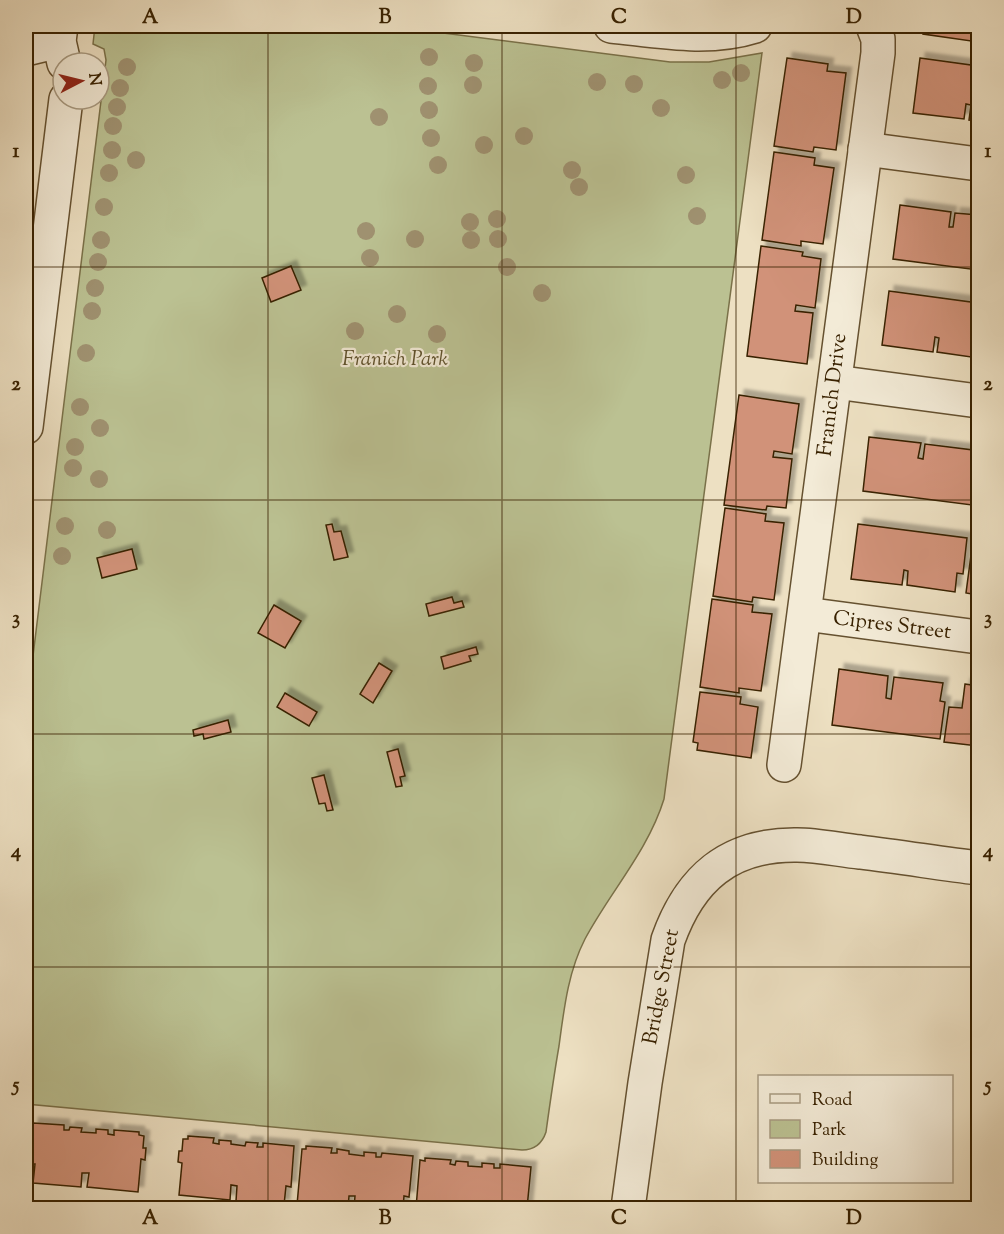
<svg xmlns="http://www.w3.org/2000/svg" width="1004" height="1234" viewBox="0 0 1004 1234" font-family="'Sorts Mill Goudy',serif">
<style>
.green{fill:#bbc192;stroke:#7a7149;stroke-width:1.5}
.building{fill:#d19279;stroke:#382100;stroke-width:1.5;filter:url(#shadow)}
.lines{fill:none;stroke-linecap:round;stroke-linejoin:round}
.minor-casing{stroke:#655130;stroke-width:36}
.minor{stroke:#f3ebd7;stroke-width:33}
.tree{fill:#9f9170}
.grid{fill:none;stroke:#382100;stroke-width:1.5;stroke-opacity:0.55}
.labels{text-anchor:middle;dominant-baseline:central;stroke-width:4.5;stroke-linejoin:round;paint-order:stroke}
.park-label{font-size:21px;font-style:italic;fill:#5f512c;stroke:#f3ebd7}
.street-label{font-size:21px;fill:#382100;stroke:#f3ebd7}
.neatline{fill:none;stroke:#382100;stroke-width:2}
.grid-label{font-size:20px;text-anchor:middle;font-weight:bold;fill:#382100}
</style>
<defs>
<filter id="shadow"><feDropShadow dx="5.5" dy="-5.5" stdDeviation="1.5" flood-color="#0004"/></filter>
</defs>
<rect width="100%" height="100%" fill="#ede0c2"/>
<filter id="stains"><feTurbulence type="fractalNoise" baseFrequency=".00333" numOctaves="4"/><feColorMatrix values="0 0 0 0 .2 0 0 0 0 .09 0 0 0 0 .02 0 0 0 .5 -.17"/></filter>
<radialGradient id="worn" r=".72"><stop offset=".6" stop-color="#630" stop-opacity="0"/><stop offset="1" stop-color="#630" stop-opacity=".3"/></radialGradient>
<path class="green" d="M95 26H388L670 62H709L762 53 664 799C648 851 610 892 585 939 568 972 564 1009 559 1046 554 1075 550 1103 546 1132 542 1144 535 1150 522 1150L26 1104V713L106 60 104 49 93 44Z"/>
<g class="building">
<polygon points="924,26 978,26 978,42 923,34"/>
<polygon points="787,58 828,64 827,71 846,73 836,150 814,147 813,152 774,146"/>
<polygon points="920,58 978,66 978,121 969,120 971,105 966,104 964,119 913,113"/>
<polygon points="774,152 815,158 814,165 834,168 823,244 801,241 801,246 762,240"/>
<polygon points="900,205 951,212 949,227 953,227 955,213 978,215 978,270 893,259"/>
<polygon points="761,246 803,252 802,256 821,259 815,308 796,305 795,311 813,313 807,364 747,356"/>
<polygon points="291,266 301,290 271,302 262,278"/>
<polygon points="889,291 978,303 978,358 937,352 939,338 935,337 933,352 882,345"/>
<polygon points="739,395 799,404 792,454 774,451 773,457 792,459 786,508 767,506 766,510 724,505"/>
<polygon points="869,437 921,443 918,458 923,459 925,444 973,450 971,468 977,469 972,505 863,491"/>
<polygon points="725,508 766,514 765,521 784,523 774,600 753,597 752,602 713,596"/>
<polygon points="332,524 334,532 341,531 348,557 334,560 326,525"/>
<polygon points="858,524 967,538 963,574 957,573 955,592 907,585 908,571 904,570 902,585 851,579"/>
<polygon points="973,540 978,541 978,595 966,593"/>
<polygon points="132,549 137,569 102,578 97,558"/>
<polygon points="452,597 454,603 462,601 464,607 429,616 426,604"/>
<polygon points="712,599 753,605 752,612 772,614 761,691 739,688 739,693 700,687"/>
<polygon points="274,605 301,621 285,648 258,633"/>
<polygon points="476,647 478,654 469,656 471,661 444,669 441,657"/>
<polygon points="379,663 392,671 373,703 360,694"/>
<polygon points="839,669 888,676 886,698 891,699 894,677 943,683 940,701 945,702 940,739 832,725"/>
<polygon points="965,684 978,686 978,746 944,742 949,707 962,708"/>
<polygon points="700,692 741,697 740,704 758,707 751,758 697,750 698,743 693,742"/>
<polygon points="285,693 317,712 309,726 277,707"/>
<polygon points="228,720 231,732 204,739 203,734 194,736 193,730"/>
<polygon points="398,749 405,776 400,777 402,786 396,787 387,752"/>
<polygon points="324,775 333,810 327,811 325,803 319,804 312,778"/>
<polygon points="33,1123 64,1125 64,1130 69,1130 70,1127 82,1128 81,1132 96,1133 96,1129 108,1130 108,1134 114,1135 114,1130 139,1132 139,1135 144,1136 143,1148 146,1148 145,1160 141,1159 138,1192 87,1187 89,1173 82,1173 81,1187 33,1183 35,1164 30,1164"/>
<polygon points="188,1136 214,1138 213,1143 219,1144 219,1140 231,1141 231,1144 245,1146 246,1142 258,1143 257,1147 263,1147 263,1143 294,1146 291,1187 286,1186 284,1205 236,1201 237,1186 231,1185 230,1200 179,1195 182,1163 178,1162 179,1151 182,1151 183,1139 188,1139"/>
<polygon points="306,1146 332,1148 331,1153 337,1153 337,1149 349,1151 349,1154 364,1156 364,1152 376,1153 376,1157 381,1157 382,1153 413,1156 409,1197 404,1196 403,1208 354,1208 355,1196 349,1196 348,1208 297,1205 302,1149 306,1149"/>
<polygon points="425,1158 451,1160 450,1164 455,1165 456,1161 468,1162 468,1166 482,1167 482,1163 494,1164 494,1168 500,1168 500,1164 531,1167 527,1208 474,1208 468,1207 468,1208 416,1208 420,1160 425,1161"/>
</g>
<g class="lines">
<defs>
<g id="minor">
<polyline points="61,26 59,41 64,63"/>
<path d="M611 26C659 31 708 41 755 26"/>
<polyline points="26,49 59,41"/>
<polyline points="865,149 978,164"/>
<polyline points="835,382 978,401"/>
<polyline points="26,427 66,99"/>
<polyline points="805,614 978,637"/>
<polyline points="784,765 878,53 878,39 873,26"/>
<path d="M628 1208 645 1083 668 940C690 878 729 844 797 845 818 845 840 850 860 852 900 857 939 863 978 868"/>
</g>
</defs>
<use href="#minor" class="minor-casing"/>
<use href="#minor" class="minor"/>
</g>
<g class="tree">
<circle cx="429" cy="57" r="9"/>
<circle cx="474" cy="63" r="9"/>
<circle cx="127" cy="67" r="9"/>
<circle cx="741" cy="73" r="9"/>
<circle cx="722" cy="80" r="9"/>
<circle cx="597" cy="82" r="9"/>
<circle cx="634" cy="84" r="9"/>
<circle cx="473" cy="85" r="9"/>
<circle cx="428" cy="86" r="9"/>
<circle cx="120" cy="88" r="9"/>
<circle cx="117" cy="107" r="9"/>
<circle cx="661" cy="108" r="9"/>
<circle cx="429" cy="110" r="9"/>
<circle cx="379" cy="117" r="9"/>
<circle cx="113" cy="126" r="9"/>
<circle cx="524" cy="136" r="9"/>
<circle cx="431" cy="138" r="9"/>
<circle cx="484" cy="145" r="9"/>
<circle cx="112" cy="150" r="9"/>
<circle cx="136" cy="160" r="9"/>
<circle cx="438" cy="165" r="9"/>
<circle cx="572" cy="170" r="9"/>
<circle cx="109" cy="173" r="9"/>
<circle cx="686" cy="175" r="9"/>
<circle cx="579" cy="187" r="9"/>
<circle cx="104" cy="207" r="9"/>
<circle cx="697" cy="216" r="9"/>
<circle cx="497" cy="219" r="9"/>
<circle cx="470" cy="222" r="9"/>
<circle cx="366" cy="231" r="9"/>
<circle cx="415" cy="239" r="9"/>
<circle cx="498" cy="239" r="9"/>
<circle cx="101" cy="240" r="9"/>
<circle cx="471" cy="240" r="9"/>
<circle cx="370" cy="258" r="9"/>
<circle cx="98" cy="262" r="9"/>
<circle cx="507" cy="267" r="9"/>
<circle cx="95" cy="288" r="9"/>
<circle cx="542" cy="293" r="9"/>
<circle cx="92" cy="311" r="9"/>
<circle cx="397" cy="314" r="9"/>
<circle cx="355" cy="331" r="9"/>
<circle cx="437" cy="334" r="9"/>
<circle cx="86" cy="353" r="9"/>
<circle cx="80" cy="407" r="9"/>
<circle cx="100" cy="428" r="9"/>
<circle cx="75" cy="447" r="9"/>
<circle cx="73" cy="468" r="9"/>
<circle cx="99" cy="479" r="9"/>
<circle cx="65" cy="526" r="9"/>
<circle cx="107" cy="530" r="9"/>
<circle cx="62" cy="556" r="9"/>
</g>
<path class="grid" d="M268 26V1208M502 26V1208M736 26V1208M26 267H978M26 500H978M26 734H978M26 967H978"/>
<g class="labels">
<g class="park-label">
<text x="395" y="360">Franich Park</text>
</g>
<g class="street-label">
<text transform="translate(833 395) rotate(-83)">Franich Drive</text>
<text transform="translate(892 626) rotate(7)">Cipres Street</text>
<text transform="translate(662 987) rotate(-79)">Bridge Street</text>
</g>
</g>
<rect width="1004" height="1234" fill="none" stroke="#ede0c2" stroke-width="66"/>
<rect x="758" y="1075" width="195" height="108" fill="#f3ebd7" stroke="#a89a81" stroke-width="1.5"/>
<rect x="770" y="1094" width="30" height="9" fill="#f3ebd7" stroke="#a89a81" stroke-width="1.5"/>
<text x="812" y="1105" font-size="18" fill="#382100">Road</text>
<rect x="770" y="1120" width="30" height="18" fill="#bbc192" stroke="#a89a81" stroke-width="1.5"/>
<text x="812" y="1135" font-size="18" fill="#382100">Park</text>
<rect x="770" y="1150" width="30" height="18" fill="#d19279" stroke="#a89a81" stroke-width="1.5"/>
<text x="812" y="1165" font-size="18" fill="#382100">Building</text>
<g transform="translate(81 81) rotate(83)"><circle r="28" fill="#f3ebd7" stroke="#a89a81" stroke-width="1.5"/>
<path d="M0-4.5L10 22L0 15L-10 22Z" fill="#8f2418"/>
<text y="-9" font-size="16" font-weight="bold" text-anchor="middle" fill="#382100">N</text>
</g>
<rect x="33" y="33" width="938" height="1168" class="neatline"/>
<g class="grid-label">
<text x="150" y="23">A</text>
<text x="385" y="23">B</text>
<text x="619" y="23">C</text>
<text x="854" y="23">D</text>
<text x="16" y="157">1</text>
<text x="988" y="157">1</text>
<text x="16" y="390">2</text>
<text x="988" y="390">2</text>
<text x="16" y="624">3</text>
<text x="988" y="624">3</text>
<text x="16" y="857">4</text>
<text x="988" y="857">4</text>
<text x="16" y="1091">5</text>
<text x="988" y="1091">5</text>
<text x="150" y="1224">A</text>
<text x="385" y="1224">B</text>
<text x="619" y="1224">C</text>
<text x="854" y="1224">D</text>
</g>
<rect width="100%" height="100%" filter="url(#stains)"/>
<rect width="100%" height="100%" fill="url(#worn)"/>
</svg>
